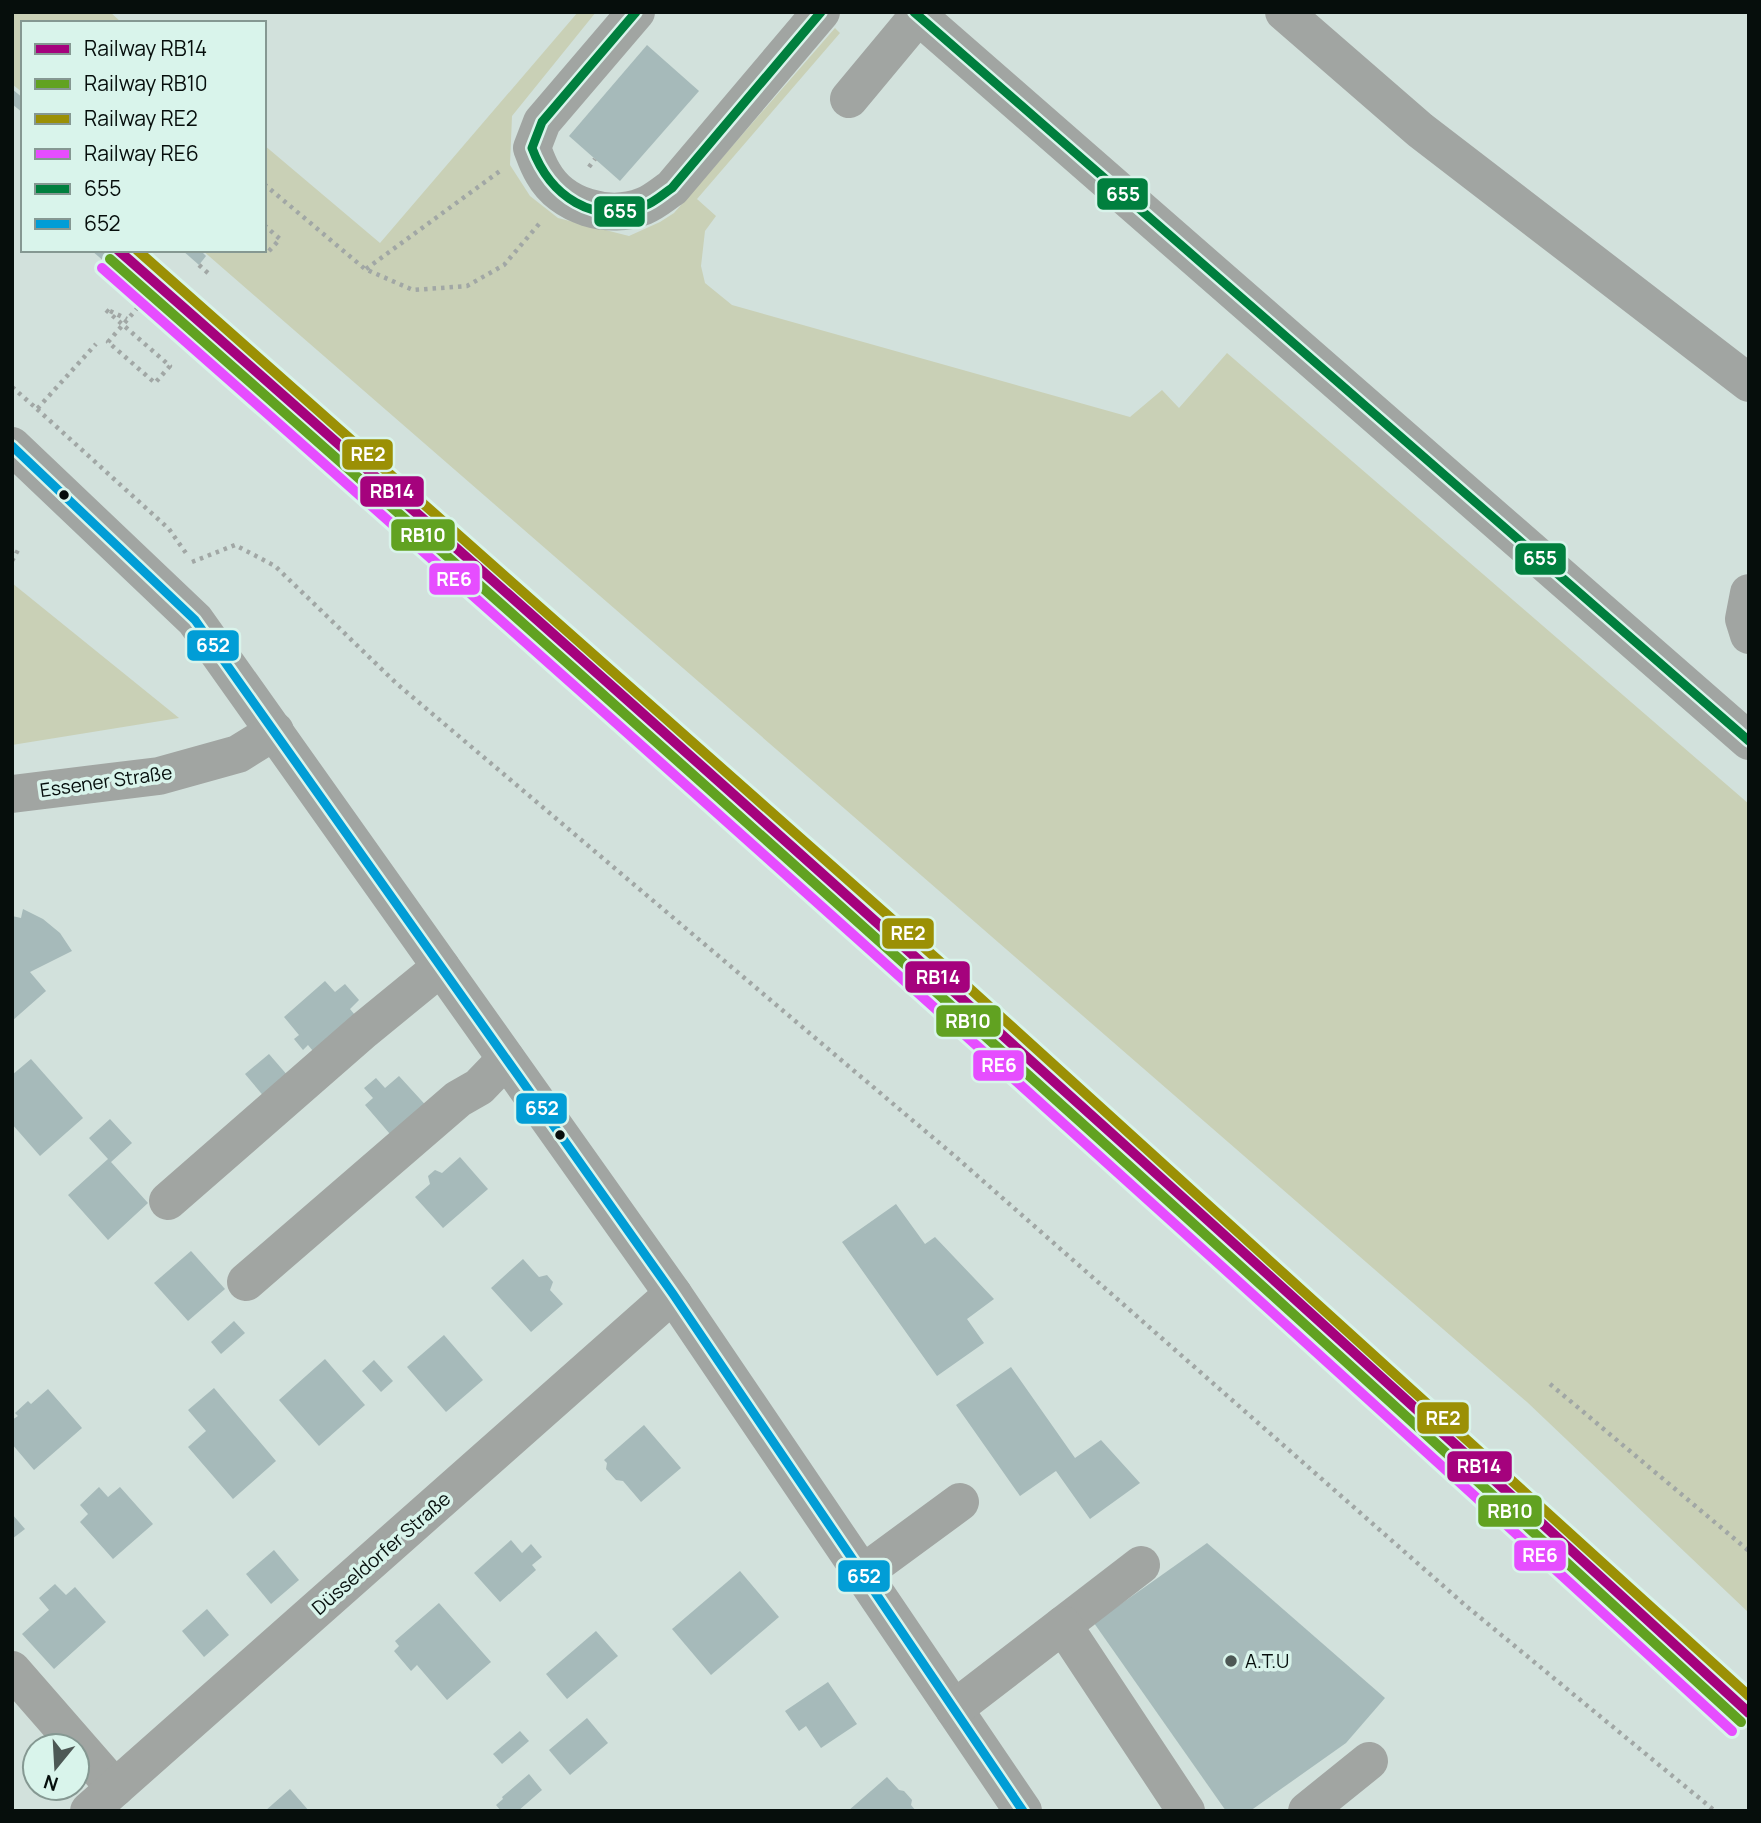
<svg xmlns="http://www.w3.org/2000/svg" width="1761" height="1823" viewBox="0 0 1761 1823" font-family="Manrope,sans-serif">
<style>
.green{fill:#c9d0b6}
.building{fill:#a6baba}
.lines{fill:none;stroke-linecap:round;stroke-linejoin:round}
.path{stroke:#a1a7a5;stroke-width:4.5;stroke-dasharray:3.5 5;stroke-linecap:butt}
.minor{stroke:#a1a5a2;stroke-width:38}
.bus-1-casing{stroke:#d9f4eb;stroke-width:14}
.bus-2-casing{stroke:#d9f4eb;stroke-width:14}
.bus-1{stroke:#007f3e;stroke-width:9}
.bus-2{stroke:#019dd6;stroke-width:9}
.rail-1-casing{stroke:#d9f4eb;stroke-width:16}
.rail-2-casing{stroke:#d9f4eb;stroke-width:16}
.rail-3-casing{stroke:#d9f4eb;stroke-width:16}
.rail-4-casing{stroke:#d9f4eb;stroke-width:16}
.rail-1{stroke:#a5027d;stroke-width:10}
.rail-2{stroke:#61a221;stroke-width:10}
.rail-3{stroke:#9b9005;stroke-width:10}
.rail-4{stroke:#e64dff;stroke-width:10}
.bus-dot{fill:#060e0c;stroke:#d9f4eb;stroke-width:2.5}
.poi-dot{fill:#4d5855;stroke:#d9f4eb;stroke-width:2.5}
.labels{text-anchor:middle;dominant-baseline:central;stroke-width:7;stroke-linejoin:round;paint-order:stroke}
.street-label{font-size:19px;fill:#060e0c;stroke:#d9f4eb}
.poi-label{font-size:19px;fill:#060e0c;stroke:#d9f4eb;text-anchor:start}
.line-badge{stroke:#d9f4eb;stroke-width:2.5}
.badge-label{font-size:19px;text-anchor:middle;font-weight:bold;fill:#fff}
</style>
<rect width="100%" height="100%" fill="#d2e1dc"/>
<g class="green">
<polygon points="12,12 110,12 122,23 23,23 23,93 12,84"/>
<polygon points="578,12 596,12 512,116 510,165 530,196 558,218 629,236 660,222 674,213 835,28 840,33 697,199 716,216 705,231 701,266 705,283 732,305 1130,417 1162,390 1179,408 1227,353 1749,804 1749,1613 1527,1402 202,250 264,250 264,145 380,243"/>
<polygon points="12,583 179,718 12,745"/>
</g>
<g class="building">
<polygon points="647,45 699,91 620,181 569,136"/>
<polygon points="12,89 23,98 23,113 12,104"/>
<polygon points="91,250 101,250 157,299 153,304"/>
<polygon points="182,250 200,250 206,256 199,265"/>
<polygon points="23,909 43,919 60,933 72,951 30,972 46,991 12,1021 12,916 21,918"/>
<polygon points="325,981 335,992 345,984 359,1000 350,1009 359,1020 318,1057 308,1045 303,1050 294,1039 299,1035 284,1017"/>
<polygon points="269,1054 295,1084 271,1105 245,1074"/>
<polygon points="31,1059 83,1118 40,1156 12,1124 12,1075"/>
<polygon points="399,1076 431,1111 396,1141 365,1105 373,1098 364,1088 376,1078 385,1088"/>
<polygon points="110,1119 132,1143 111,1162 148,1203 108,1240 68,1195 108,1159 89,1138"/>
<polygon points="460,1157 488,1189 443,1228 415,1197 430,1184 428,1176 435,1170 442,1173"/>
<polygon points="896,1204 925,1244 935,1237 994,1299 967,1319 984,1343 937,1376 842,1242"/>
<polygon points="191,1251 225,1289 188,1321 154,1283"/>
<polygon points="523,1259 539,1277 547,1275 553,1282 550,1290 563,1304 531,1332 491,1288"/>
<polygon points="234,1321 245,1333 221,1354 211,1342"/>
<polygon points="444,1335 483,1380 446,1412 407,1367"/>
<polygon points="325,1359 365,1405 319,1446 279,1400"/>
<polygon points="374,1360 393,1381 381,1392 362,1371"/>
<polygon points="1011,1367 1075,1458 1101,1440 1140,1483 1090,1519 1056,1471 1020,1496 956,1405"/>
<polygon points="214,1388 276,1461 233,1499 188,1447 206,1431 188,1410"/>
<polygon points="48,1389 82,1428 34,1470 12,1444 12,1420 18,1416 15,1413 28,1401 31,1404"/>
<polygon points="644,1425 681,1468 641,1502 623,1481 616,1480 606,1469 607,1463 604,1460"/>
<polygon points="99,1487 108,1497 120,1487 153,1524 113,1559 80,1522 88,1514 80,1505"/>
<polygon points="12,1514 25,1529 12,1539"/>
<polygon points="511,1540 522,1553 531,1544 542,1557 532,1565 536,1570 500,1602 474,1573"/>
<polygon points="1207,1543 1385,1698 1346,1743 1250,1811 1226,1811 1094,1623"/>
<polygon points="274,1550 299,1580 271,1604 246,1574"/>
<polygon points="740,1571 779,1617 711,1675 672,1629"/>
<polygon points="55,1584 66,1595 75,1587 106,1622 54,1669 22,1634 49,1610 39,1598"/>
<polygon points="439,1603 491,1662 447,1700 417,1665 411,1671 394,1651 399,1646 395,1641"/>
<polygon points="207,1609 229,1635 204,1657 182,1631"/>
<polygon points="596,1631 618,1656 567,1699 546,1674"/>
<polygon points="828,1682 857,1724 821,1748 806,1726 799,1731 785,1711"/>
<polygon points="587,1718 608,1743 570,1775 549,1750"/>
<polygon points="520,1731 529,1741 502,1764 493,1754"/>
<polygon points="529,1774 542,1790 518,1811 501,1811 496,1805 503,1799 502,1797"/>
<polygon points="887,1777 899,1790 904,1791 912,1800 911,1805 916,1811 848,1811"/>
<polygon points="290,1789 309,1811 265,1811"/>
</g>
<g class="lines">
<g class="path">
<polyline points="589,167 595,159"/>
<polyline points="264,184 365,269 413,290 467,286 504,265 539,224"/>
<polyline points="264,225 280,239 268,252 264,249"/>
<polyline points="199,265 209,274"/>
<polyline points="366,269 500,171"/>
<polyline points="157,299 169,310"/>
<polyline points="106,310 170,366 155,383 108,342 146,298"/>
<polyline points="110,311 127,319"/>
<polyline points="12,387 37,409 96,344"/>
<polyline points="37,409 169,529 188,556"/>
<polyline points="12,561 18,550"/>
<polyline points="192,562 235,545 275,566 396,683 957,1158 1465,1605 1715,1811"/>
<polyline points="1550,1384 1749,1551"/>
</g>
<g class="minor">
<path d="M636 12 542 122 532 148C535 156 538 165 543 173 562 207 609 220 644 206 654 202 663 194 672 188L821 12"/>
<polyline points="914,12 1749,741"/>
<polyline points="1284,12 1420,130 1749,383"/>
<polyline points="849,99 918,16"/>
<polyline points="12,446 195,620 673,1294 1023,1811"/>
<polyline points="1749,593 1744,619 1749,635"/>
<polyline points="12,794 159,776 238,754 275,731"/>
<polyline points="168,1201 364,1030 441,967"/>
<polyline points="246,1282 458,1099 479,1087 506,1059"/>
<polyline points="862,1574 960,1502"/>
<polyline points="1063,1625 1141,1565"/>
<polyline points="12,1670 115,1788"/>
<polyline points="954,1709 1063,1625 1186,1811"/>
<polyline points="89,1811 673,1294"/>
<polyline points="1307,1811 1369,1761"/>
</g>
<defs>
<g id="bus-1">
<path d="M636 12 542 122 532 148C550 196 593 226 644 206 655 202 663 194 672 188L821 12"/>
<polyline points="914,12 1749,741"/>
</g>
<polyline id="bus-2" points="12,446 195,620 673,1294 1023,1811"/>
</defs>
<use href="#bus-1" class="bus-1-casing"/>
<use href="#bus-2" class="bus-2-casing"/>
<use href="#bus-1" class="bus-1"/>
<use href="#bus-2" class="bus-2"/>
<defs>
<path id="rail-1" d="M118 250C667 732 1211 1219 1749 1713"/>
<path id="rail-2" d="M110 259C659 741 1202 1228 1741 1722"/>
<polyline id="rail-3" points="137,250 946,967 1749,1696"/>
<path id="rail-4" d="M102 268C650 750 1194 1238 1732 1731"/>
</defs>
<use href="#rail-1" class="rail-1-casing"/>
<use href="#rail-2" class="rail-2-casing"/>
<use href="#rail-3" class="rail-3-casing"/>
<use href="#rail-4" class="rail-4-casing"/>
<use href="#rail-1" class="rail-1"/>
<use href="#rail-2" class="rail-2"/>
<use href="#rail-3" class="rail-3"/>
<use href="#rail-4" class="rail-4"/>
</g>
<g class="bus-dot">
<circle cx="64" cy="495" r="6"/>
<circle cx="560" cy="1135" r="6"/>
</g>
<circle class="poi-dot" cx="1231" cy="1661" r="7"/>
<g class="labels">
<g class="street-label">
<text transform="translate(106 781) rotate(-8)">Essener Straße</text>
<text transform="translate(381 1553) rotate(-41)">Düsseldorfer Straße</text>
</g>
<g class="poi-label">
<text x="1245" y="1661">A.T.U</text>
</g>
</g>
<g class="line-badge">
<rect x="1096" y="177" width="53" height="34" rx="7" fill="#007f3e"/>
<rect x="593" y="195" width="53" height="33" rx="7" fill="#007f3e"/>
<rect x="341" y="438" width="53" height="33" rx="7" fill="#9b9005"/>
<rect x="359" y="475" width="66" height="33" rx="7" fill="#a5027d"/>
<rect x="390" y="518" width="66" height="34" rx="7" fill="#61a221"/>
<rect x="1514" y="542" width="53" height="34" rx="7" fill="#007f3e"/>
<rect x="428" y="562" width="53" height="34" rx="7" fill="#e64dff"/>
<rect x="186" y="629" width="54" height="33" rx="7" fill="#019dd6"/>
<rect x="881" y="917" width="54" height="33" rx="7" fill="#9b9005"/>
<rect x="904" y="960" width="67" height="34" rx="7" fill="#a5027d"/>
<rect x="935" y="1004" width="67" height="34" rx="7" fill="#61a221"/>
<rect x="972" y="1049" width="53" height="33" rx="7" fill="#e64dff"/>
<rect x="515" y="1092" width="53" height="33" rx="7" fill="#019dd6"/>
<rect x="1416" y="1401" width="54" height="34" rx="7" fill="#9b9005"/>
<rect x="1446" y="1450" width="67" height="33" rx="7" fill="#a5027d"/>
<rect x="1477" y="1494" width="66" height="34" rx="7" fill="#61a221"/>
<rect x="1513" y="1539" width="54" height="33" rx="7" fill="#e64dff"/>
<rect x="837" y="1559" width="54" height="34" rx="7" fill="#019dd6"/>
</g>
<g class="badge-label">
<text x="1123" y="201">655</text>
<text x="620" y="218">655</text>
<text x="368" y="461">RE2</text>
<text x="392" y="498">RB14</text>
<text x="423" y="542">RB10</text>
<text x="1540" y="565">655</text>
<text x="454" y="586">RE6</text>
<text x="213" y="652">652</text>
<text x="908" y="940">RE2</text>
<text x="938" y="984">RB14</text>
<text x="968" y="1028">RB10</text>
<text x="999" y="1072">RE6</text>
<text x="542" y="1115">652</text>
<text x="1443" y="1425">RE2</text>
<text x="1479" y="1473">RB14</text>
<text x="1510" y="1518">RB10</text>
<text x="1540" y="1562">RE6</text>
<text x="864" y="1583">652</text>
</g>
<rect width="1761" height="1823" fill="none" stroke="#060e0c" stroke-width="28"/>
<rect x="21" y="21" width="245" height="231" fill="#d9f4eb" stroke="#859892" stroke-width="2"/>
<rect x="35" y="44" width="35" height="10" fill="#a5027d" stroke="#859892" stroke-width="2"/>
<text x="84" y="56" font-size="21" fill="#060e0c">Railway RB14</text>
<rect x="35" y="79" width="35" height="10" fill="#61a221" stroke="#859892" stroke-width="2"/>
<text x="84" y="91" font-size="21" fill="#060e0c">Railway RB10</text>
<rect x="35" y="114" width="35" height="10" fill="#9b9005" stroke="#859892" stroke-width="2"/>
<text x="84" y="126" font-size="21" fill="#060e0c">Railway RE2</text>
<rect x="35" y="149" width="35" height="10" fill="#e64dff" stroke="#859892" stroke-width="2"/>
<text x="84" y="161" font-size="21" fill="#060e0c">Railway RE6</text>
<rect x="35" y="184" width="35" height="10" fill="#007f3e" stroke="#859892" stroke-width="2"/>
<text x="84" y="196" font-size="21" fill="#060e0c">655</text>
<rect x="35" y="219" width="35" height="10" fill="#019dd6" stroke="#859892" stroke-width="2"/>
<text x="84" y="231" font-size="21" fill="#060e0c">652</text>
<g transform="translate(56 1767) rotate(198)"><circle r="33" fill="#d9f4eb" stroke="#859892" stroke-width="2"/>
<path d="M0-5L12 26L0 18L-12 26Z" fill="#4d5855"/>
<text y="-10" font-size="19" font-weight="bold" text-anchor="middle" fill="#060e0c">N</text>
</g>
</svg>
